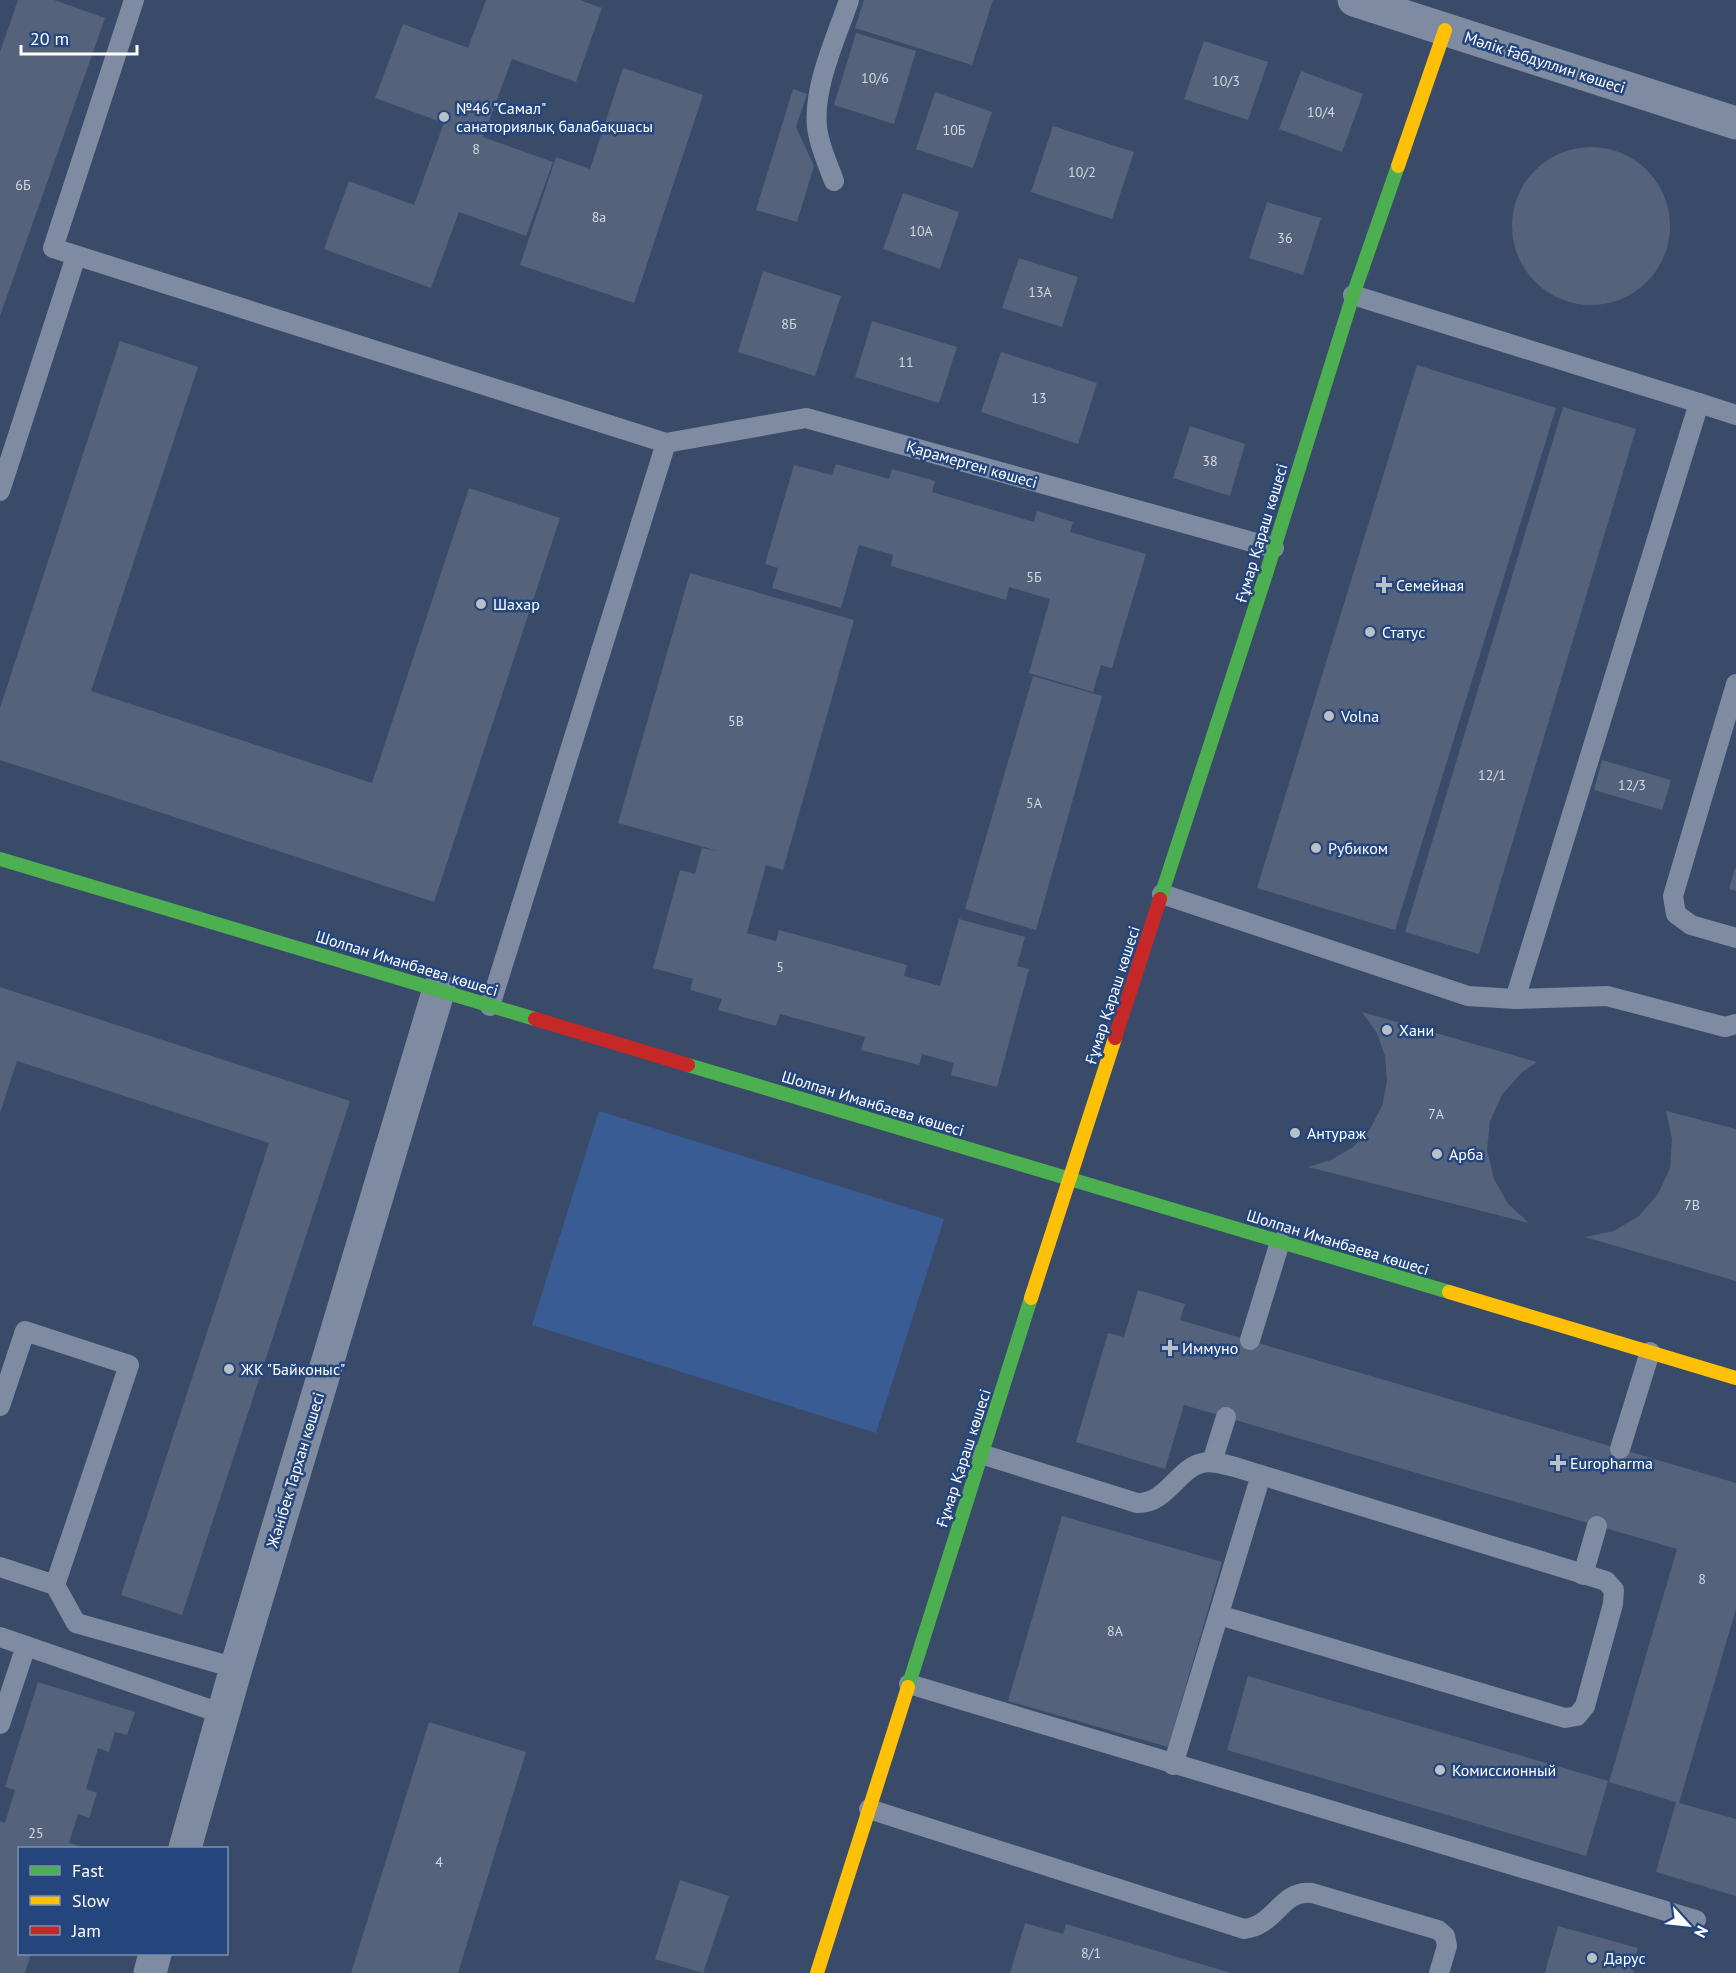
<svg xmlns="http://www.w3.org/2000/svg" width="1736" height="1973" viewBox="0 0 1736 1973" font-family="'PT Sans',sans-serif">
<style>
.green{fill:#395c94}
.building{fill:#54637b}
.lines{fill:none;stroke-linecap:round;stroke-linejoin:round}
.lane{stroke:#7e8ba0;stroke-width:20}
.street{stroke:#7e8ba0;stroke-width:33}
.fast{stroke:#4caf50;stroke-width:14}
.slow{stroke:#ffc107;stroke-width:14}
.jam{stroke:#c62828;stroke-width:14}
.poi-dot{fill:#bac0ca;stroke:#25467d;stroke-width:2}
.labels{text-anchor:middle;dominant-baseline:central;stroke-width:5;stroke-linejoin:round;paint-order:stroke}
.number-label{font-size:14px;fill:#d4d8de}
.street-label{font-size:16px;fill:#fff;stroke:#25467d}
.poi-label{font-size:16px;fill:#fff;stroke:#25467d;text-anchor:start}
</style>
<rect width="100%" height="100%" fill="#394b69"/>
<polygon class="green" points="599,1111 944,1219 876,1433 532,1325"/>
<g class="building">
<polygon points="18,0 54,0 105,18 0,316 0,52"/>
<polygon points="486,0 580,0 602,8 576,82 512,59 483,137 553,162 526,236 459,212 431,288 324,249 349,181 414,205 444,123 375,98 403,24 468,48"/>
<polygon points="864,0 993,0 972,65 855,28"/>
<polygon points="856,33 916,51 894,124 834,105"/>
<polygon points="1204,41 1268,62 1248,120 1184,99"/>
<polygon points="623,68 703,95 634,303 520,265 556,157 590,169"/>
<polygon points="1301,71 1363,94 1342,152 1279,129"/>
<polygon points="793,89 807,94 796,127 814,166 797,222 756,210"/>
<polygon points="935,92 992,112 973,168 916,149"/>
<polygon points="1053,126 1134,152 1112,219 1031,192"/>
<circle cx="1591" cy="226" r="79"/>
<polygon points="903,193 959,212 940,269 883,249"/>
<polygon points="1267,202 1321,218 1303,275 1249,258"/>
<polygon points="1019,258 1078,277 1062,327 1002,308"/>
<polygon points="763,271 841,296 815,376 738,352"/>
<polygon points="872,321 957,347 939,403 855,377"/>
<polygon points="120,341 198,367 91,691 372,783 469,488 560,518 434,902 0,760 0,708"/>
<polygon points="1001,352 1097,383 1078,444 981,412"/>
<polygon points="1417,365 1556,408 1395,930 1257,888"/>
<polygon points="1563,407 1636,429 1479,954 1405,932"/>
<polygon points="1190,426 1245,444 1230,496 1173,478"/>
<polygon points="836,464 889,479 892,469 935,481 932,492 1034,522 1037,511 1073,522 1070,532 1146,554 1112,668 1101,665 1093,692 1029,673 1050,599 1009,587 1006,600 891,566 893,555 859,545 841,608 772,588 778,568 765,564 794,465 832,475"/>
<polygon points="690,573 854,620 783,870 766,865 747,933 776,941 779,930 907,965 904,976 940,986 959,919 1025,937 1017,966 1029,969 997,1087 951,1075 954,1063 922,1054 919,1065 861,1050 865,1037 780,1014 776,1026 718,1010 722,999 690,990 693,979 653,968 680,870 695,874 702,848 718,851 618,823"/>
<polygon points="1033,676 1102,696 1036,930 965,909"/>
<polygon points="1602,760 1671,780 1662,810 1594,790"/>
<polygon points="1735,868 1736,868 1736,891 1729,889"/>
<polygon points="0,987 350,1101 182,1615 121,1595 269,1143 17,1061 0,1113"/>
<polygon points="1362,1012 1537,1062 1521,1073 1502,1095 1490,1121 1487,1150 1494,1179 1508,1204 1529,1223 1308,1167 1331,1160 1353,1147 1370,1129 1382,1106 1387,1081 1385,1056 1377,1033"/>
<polygon points="1666,1111 1736,1129 1736,1281 1585,1237 1614,1231 1639,1216 1658,1194 1670,1168 1672,1139"/>
<polygon points="1138,1290 1185,1304 1180,1320 1736,1483 1736,1609 1679,1803 1736,1819 1736,1896 1656,1872 1676,1802 1609,1782 1677,1549 1184,1405 1165,1469 1076,1442 1108,1333 1124,1337"/>
<polygon points="1062,1516 1222,1562 1168,1747 1008,1701"/>
<polygon points="1248,1676 1608,1781 1586,1856 1227,1750"/>
<polygon points="38,1682 135,1712 127,1735 115,1732 109,1752 98,1748 86,1789 97,1793 89,1818 78,1814 69,1843 79,1846 78,1848 20,1848 20,1954 31,1954 25,1973 0,1973 0,1821 5,1823 15,1790 5,1787"/>
<polygon points="429,1722 526,1752 458,1973 351,1973"/>
<polygon points="680,1880 729,1896 703,1973 655,1959"/>
<polygon points="1025,1923 1063,1934 1066,1924 1231,1973 1010,1973"/>
<polygon points="1558,1926 1638,1948 1632,1968 1634,1973 1545,1973"/>
</g>
<g class="lines">
<g class="lane">
<polyline points="134,0 53,248 666,443 806,418 1274,548"/>
<path d="M834 181C828 164 819 146 817 127 813 86 836 39 849 0"/>
<polyline points="1699,403 1736,415"/>
<polyline points="0,491 76,256"/>
<polyline points="1736,684 1673,896 1676,914 1691,925 1736,938"/>
<polyline points="1162,894 1468,996 1515,999 1699,403 1353,295"/>
<polyline points="1515,999 1607,996 1725,1027 1736,1024"/>
<polyline points="490,1006 666,443"/>
<polyline points="1250,1340 1280,1242"/>
<polyline points="0,1406 25,1331 129,1365 55,1585"/>
<polyline points="1620,1449 1650,1352"/>
<path d="M981 1454 1137 1503C1167 1504 1178 1468 1202 1463 1216 1459 1246 1471 1261 1475L1606 1581 1614 1590 1613 1604 1585 1706 1577 1716 1565 1718 1219 1615"/>
<polyline points="1212,1462 1226,1417"/>
<polyline points="0,1567 55,1585 76,1623 236,1668"/>
<polyline points="1583,1575 1597,1526"/>
<polyline points="0,1637 223,1714"/>
<polyline points="909,1684 1696,1920"/>
<polyline points="0,1724 26,1646"/>
<polyline points="1173,1765 1261,1475"/>
<path d="M869 1809 1244 1929C1276 1926 1281 1889 1312 1893L1438 1930 1445 1936 1447 1946 1439 1973"/>
</g>
<g class="street">
<polyline points="1354,0 1736,123"/>
<polyline points="185,1848 236,1668 439,989"/>
<polyline points="150,1973 155,1954"/>
</g>
<g class="fast">
<polyline points="0,859 535,1019"/>
<polyline points="1160,899 1266,574 1353,295 1398,166"/>
<polyline points="688,1065 1449,1292"/>
<polyline points="908,1687 1031,1298"/>
</g>
<g class="slow">
<polyline points="1398,166 1445,30"/>
<polyline points="1449,1292 1736,1378"/>
<polyline points="1031,1298 1115,1038"/>
<polyline points="817,1973 908,1687"/>
</g>
<g class="jam">
<polyline points="535,1019 688,1065"/>
<polyline points="1115,1038 1160,899"/>
</g>
</g>
<g class="poi-dot">
<circle cx="444" cy="117" r="6"/>
<path d="M1381 576h6v6h6v6h-6v6h-6v-6h-6v-6h6z"/>
<circle cx="481" cy="604" r="6"/>
<circle cx="1370" cy="632" r="6"/>
<circle cx="1329" cy="716" r="6"/>
<circle cx="1316" cy="848" r="6"/>
<circle cx="1387" cy="1030" r="6"/>
<circle cx="1295" cy="1133" r="6"/>
<circle cx="1437" cy="1154" r="6"/>
<path d="M1167 1339h6v6h6v6h-6v6h-6v-6h-6v-6h6z"/>
<circle cx="229" cy="1369" r="6"/>
<path d="M1555 1454h6v6h6v6h-6v6h-6v-6h-6v-6h6z"/>
<circle cx="1440" cy="1770" r="6"/>
<circle cx="1592" cy="1958" r="6"/>
</g>
<g class="labels">
<g class="number-label">
<text x="875" y="78">10/6</text>
<text x="1226" y="81">10/3</text>
<text x="1321" y="112">10/4</text>
<text x="954" y="130">10Б</text>
<text x="476" y="149">8</text>
<text x="1082" y="172">10/2</text>
<text x="23" y="185">6Б</text>
<text x="599" y="217">8а</text>
<text x="921" y="231">10А</text>
<text x="1285" y="238">36</text>
<text x="1040" y="292">13А</text>
<text x="789" y="324">8Б</text>
<text x="906" y="362">11</text>
<text x="1039" y="398">13</text>
<text x="1210" y="461">38</text>
<text x="1034" y="577">5Б</text>
<text x="736" y="721">5В</text>
<text x="1492" y="775">12/1</text>
<text x="1632" y="785">12/3</text>
<text x="1034" y="803">5А</text>
<text x="780" y="967">5</text>
<text x="1436" y="1114">7А</text>
<text x="1692" y="1205">7В</text>
<text x="1702" y="1579">8</text>
<text x="1115" y="1631">8А</text>
<text x="36" y="1833">25</text>
<text x="439" y="1862">4</text>
<text x="1091" y="1953">8/1</text>
</g>
<g class="street-label">
<text transform="translate(1545 62) rotate(18)">Мәлік Ғабдуллин көшесі</text>
<text transform="translate(972 464) rotate(16)">Қарамерген көшесі</text>
<text transform="translate(1261 533) rotate(-73)">Ғұмар Қараш көшесі</text>
<text transform="translate(407 963) rotate(17)">Шолпан Иманбаева көшесі</text>
<text transform="translate(1112 995) rotate(-72)">Ғұмар Қараш көшесі</text>
<text transform="translate(873 1103) rotate(17)">Шолпан Иманбаева көшесі</text>
<text transform="translate(1338 1242) rotate(17)">Шолпан Иманбаева көшесі</text>
<text transform="translate(963 1458) rotate(-72)">Ғұмар Қараш көшесі</text>
<text transform="translate(295 1470) rotate(-73)">Жәнібек Тархан көшесі</text>
</g>
<g class="poi-label">
<text x="456" y="108">№46 "Самал"<tspan x="456" dy="18">санаториялық балабақшасы</tspan></text>
<text x="1396" y="585">Семейная</text>
<text x="493" y="604">Шахар</text>
<text x="1382" y="632">Статус</text>
<text x="1341" y="716">Volna</text>
<text x="1328" y="848">Рубиком</text>
<text x="1399" y="1030">Хани</text>
<text x="1307" y="1133">Антураж</text>
<text x="1449" y="1154">Арба</text>
<text x="1182" y="1348">Иммуно</text>
<text x="241" y="1369">ЖК "Байконыс"</text>
<text x="1570" y="1463">Europharma</text>
<text x="1452" y="1770">Комиссионный</text>
<text x="1604" y="1958">Дарус</text>
</g>
</g>
<rect x="18" y="1847" width="210" height="108" fill="#25467d" stroke="#7c90b1" stroke-width="1.5"/>
<rect x="30" y="1866" width="30" height="9" fill="#4caf50" stroke="#7c90b1" stroke-width="1.5"/>
<text x="72" y="1877" font-size="18" fill="#ffffff">Fast</text>
<rect x="30" y="1896" width="30" height="9" fill="#ffc107" stroke="#7c90b1" stroke-width="1.5"/>
<text x="72" y="1907" font-size="18" fill="#ffffff">Slow</text>
<rect x="30" y="1926" width="30" height="9" fill="#c62828" stroke="#7c90b1" stroke-width="1.5"/>
<text x="72" y="1937" font-size="18" fill="#ffffff">Jam</text>
<g transform="translate(1688 1925) rotate(117)" stroke="#25467d" stroke-width="4.5" paint-order="stroke">
<path d="M0-4.5L10 22L0 15L-10 22Z" fill="#ffffff"/>
<text y="-9" font-size="16" font-weight="bold" text-anchor="middle" fill="#ffffff">N</text>
</g>
<path d="M21 45v9h116v-9" fill="none" stroke="#ffffff" stroke-width="3"/>
<text x="30" y="45" font-size="18" fill="#ffffff" stroke="#25467d" stroke-width="4.5" paint-order="stroke">20 m</text>
</svg>
